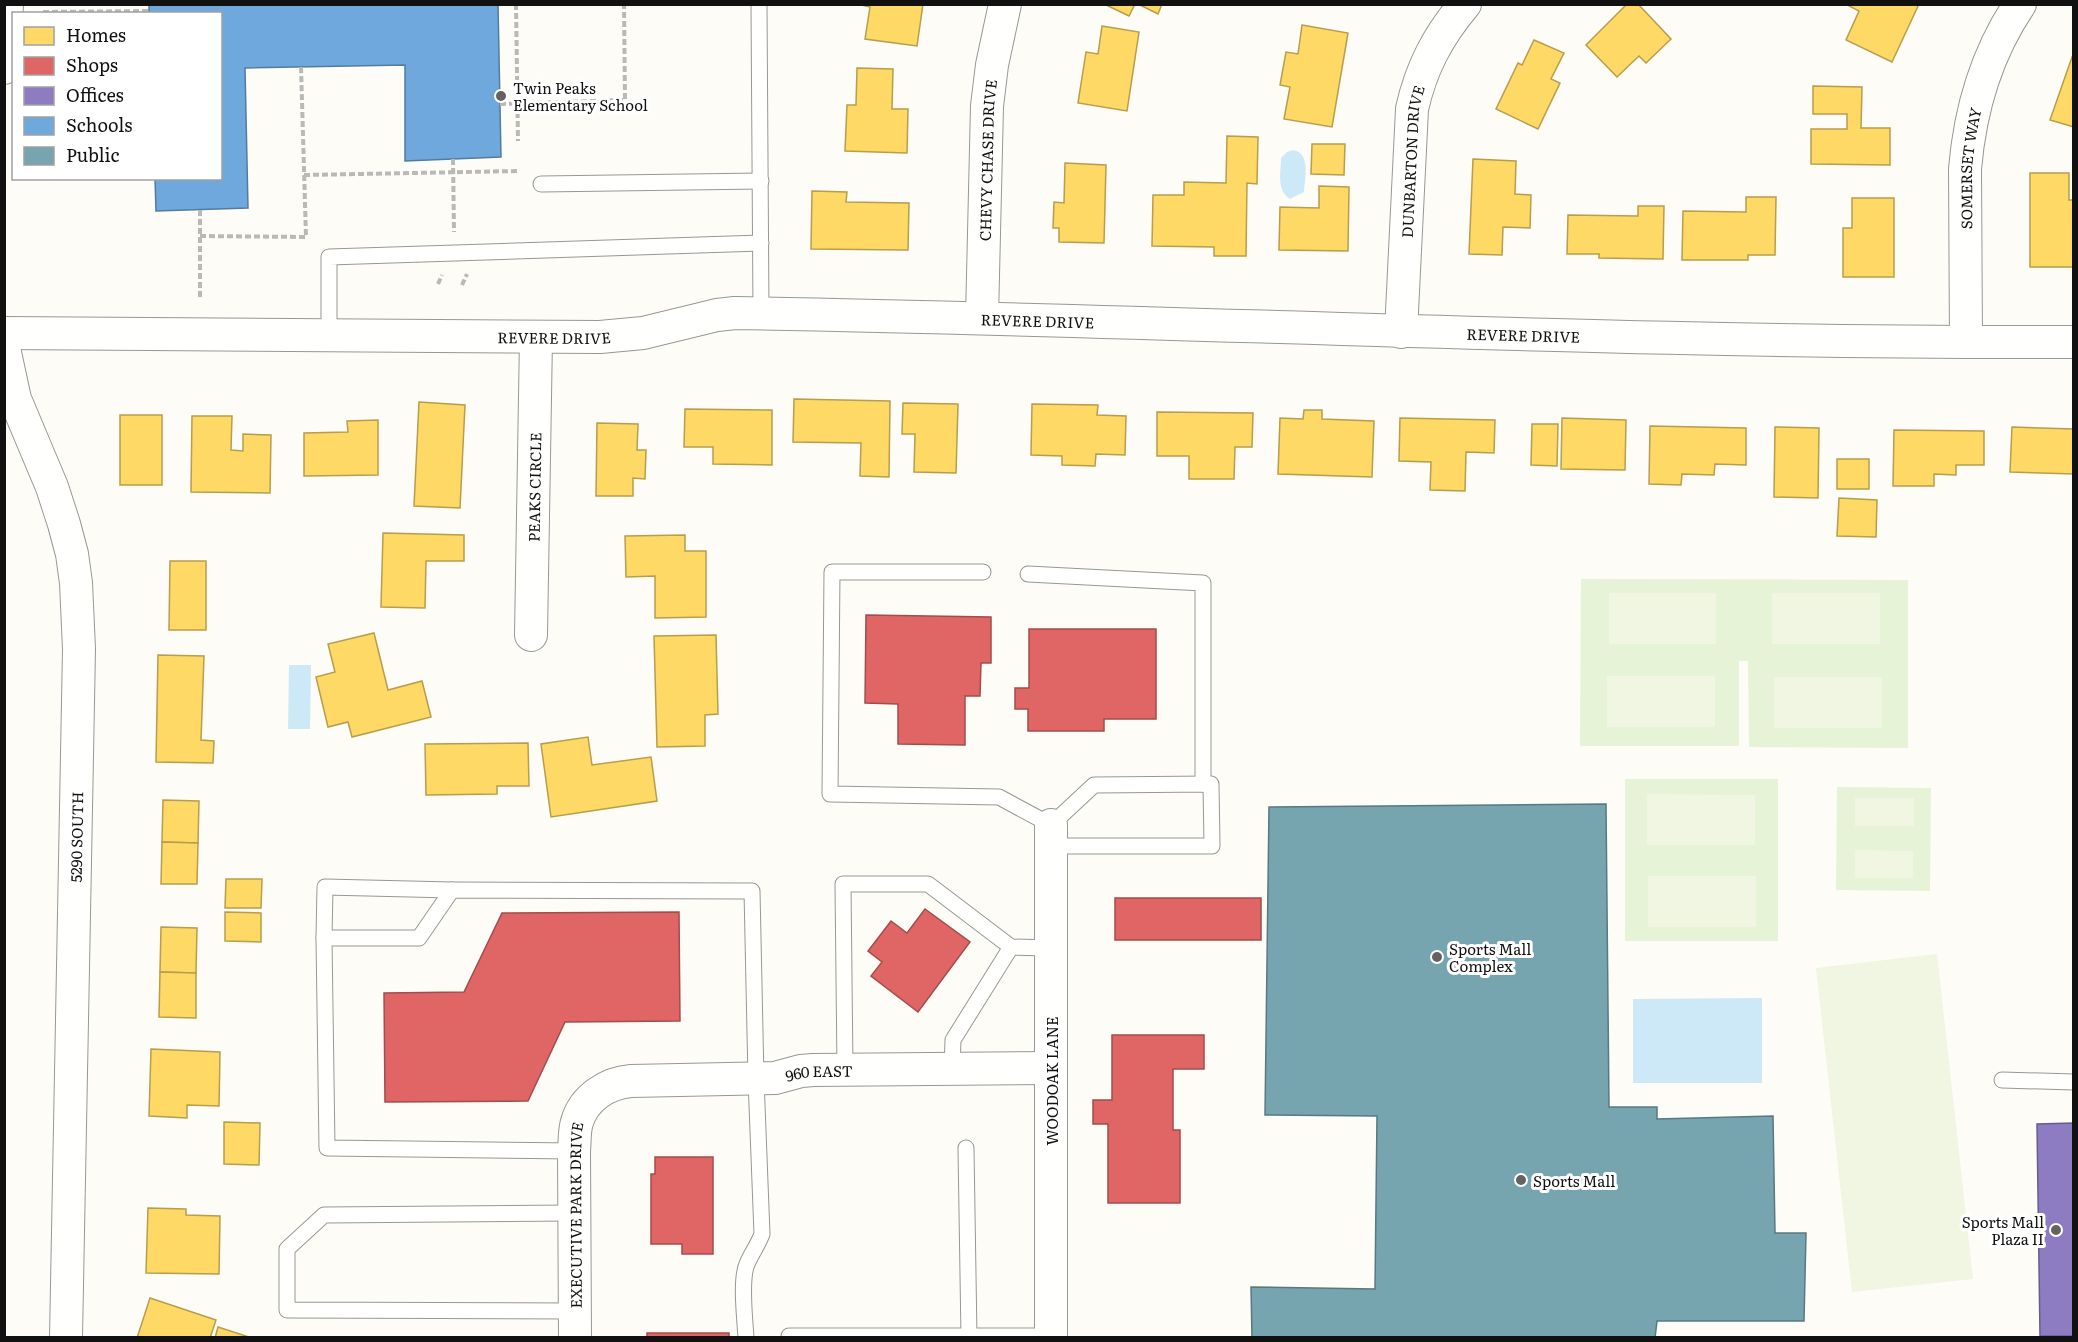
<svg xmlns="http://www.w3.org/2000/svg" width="2078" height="1342" viewBox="0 0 2078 1342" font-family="Literata,serif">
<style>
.green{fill:#e7f3d7}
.pitch{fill:#f0f6e1}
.water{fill:#cde8f7}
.homes{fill:#ffd966;stroke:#b89d4c;stroke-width:1.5}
.shops{fill:#e06666;stroke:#a24c4c;stroke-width:1.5}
.offices{fill:#8e7cc3;stroke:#685c8e;stroke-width:1.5}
.schools{fill:#6fa8dc;stroke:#537b9f;stroke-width:1.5}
.public{fill:#76a5af;stroke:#587980;stroke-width:1.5}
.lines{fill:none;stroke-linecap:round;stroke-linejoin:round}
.service-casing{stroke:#979795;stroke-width:17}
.minor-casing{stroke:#979795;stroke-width:34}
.path{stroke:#b9b9b8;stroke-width:4;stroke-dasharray:6 3;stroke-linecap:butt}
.service{stroke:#fffffe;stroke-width:15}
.minor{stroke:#fffffe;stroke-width:32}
.poi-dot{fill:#646362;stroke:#fff;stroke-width:2}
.labels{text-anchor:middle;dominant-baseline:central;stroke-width:6;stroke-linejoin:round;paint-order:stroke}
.poi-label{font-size:15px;fill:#111;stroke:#fff;text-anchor:start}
.street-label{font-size:15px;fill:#111;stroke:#fff}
</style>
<rect width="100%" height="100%" fill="#fdfcf7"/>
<g class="green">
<polygon points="1581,579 1908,580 1908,748 1749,747 1748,661 1739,661 1739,746 1580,746"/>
<rect x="1625" y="779" width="153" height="162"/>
<polygon points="1837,787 1931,788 1930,891 1836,890"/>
</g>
<g class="pitch">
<rect x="1609" y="593" width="107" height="51"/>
<rect x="1772" y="593" width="108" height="51"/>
<rect x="1607" y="676" width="108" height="51"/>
<rect x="1774" y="677" width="108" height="51"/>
<polygon points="1647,794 1755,795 1755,845 1647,845"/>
<rect x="1855" y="798" width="59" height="28"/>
<polygon points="1855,850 1913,851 1913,878 1855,878"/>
<rect x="1648" y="876" width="108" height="51"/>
<polygon points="1937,954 1973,1279 1852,1292 1816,968"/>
</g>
<g class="water">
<path d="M1293 150C1311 153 1305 178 1304 192L1290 199C1276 190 1281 172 1281 158L1287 152Z"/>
<polygon points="289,665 311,665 310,729 288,729"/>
<polygon points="1762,998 1762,1083 1633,1083 1633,999"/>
</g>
<g class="homes">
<polygon points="857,4 923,4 917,46 865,39 870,7"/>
<polygon points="1104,4 1135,4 1129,16"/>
<polygon points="1138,4 1162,4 1158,14"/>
<polygon points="1627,4 1638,4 1671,39 1646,63 1639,56 1617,77 1586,45"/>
<polygon points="1850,4 1919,4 1892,62 1846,40 1859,11 1849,6"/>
<polygon points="1302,25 1348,33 1332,127 1284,119 1290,87 1280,85 1286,52 1298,54"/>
<polygon points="1102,26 1139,32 1127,111 1078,103 1086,52 1098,54"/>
<polygon points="1534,40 1564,53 1551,79 1560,83 1538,129 1496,109 1518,63 1522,65"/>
<polygon points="2072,57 2074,58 2074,127 2050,120"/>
<polygon points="857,68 893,69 892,109 908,109 907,153 845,151 847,105 856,105"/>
<polygon points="1813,86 1862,87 1861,128 1890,128 1890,165 1811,164 1811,129 1847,129 1847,114 1813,114"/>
<polygon points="1227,136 1258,137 1257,184 1247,183 1246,256 1214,256 1214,247 1152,246 1153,195 1184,195 1184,182 1226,183"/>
<polygon points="1312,144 1345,144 1344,175 1311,174"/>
<polygon points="1473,159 1516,161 1515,194 1531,195 1530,228 1503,227 1502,255 1469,254"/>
<polygon points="1065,163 1106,165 1104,243 1059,242 1059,228 1053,228 1054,202 1064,203"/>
<polygon points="2030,173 2069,173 2069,200 2074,200 2074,267 2030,267"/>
<polygon points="1319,186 1349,187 1348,251 1279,250 1280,207 1319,208"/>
<polygon points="812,191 847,192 846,202 909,203 908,250 811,249"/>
<polygon points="1746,197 1776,197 1775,255 1748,255 1748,260 1682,260 1683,211 1746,212"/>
<polygon points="1852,198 1894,198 1894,277 1843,277 1843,228 1852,228"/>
<polygon points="1638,206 1664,206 1663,259 1599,258 1599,254 1567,254 1568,215 1638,216"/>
<polygon points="794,399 890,401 889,477 860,476 861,443 793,442"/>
<polygon points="419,402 465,405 460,508 414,506"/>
<polygon points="903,403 958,404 956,473 914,472 915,434 902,434"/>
<polygon points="1032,404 1098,405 1097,415 1126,416 1125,455 1096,454 1095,466 1062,465 1062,456 1031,455"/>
<polygon points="685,409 772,410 772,465 713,464 713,447 684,447"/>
<polygon points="1304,410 1322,410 1322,419 1374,421 1372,477 1278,474 1280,418 1303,419"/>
<polygon points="1157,412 1253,413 1252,447 1235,447 1234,479 1189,479 1189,456 1157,456"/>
<rect x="120" y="415" width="42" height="70"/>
<polygon points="192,416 232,416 231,450 243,451 243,434 271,435 270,493 191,492"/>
<polygon points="1400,418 1495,420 1494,453 1466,452 1465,491 1430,490 1431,462 1399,461"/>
<polygon points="1562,418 1626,420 1625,470 1561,469"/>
<polygon points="378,420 378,475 304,476 304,433 348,432 347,421"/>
<polygon points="597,423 638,424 637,450 646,450 645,479 633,478 633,496 596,496"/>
<polygon points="1532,424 1558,424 1557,466 1531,465"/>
<polygon points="1650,426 1746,428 1746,465 1715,464 1714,475 1682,474 1681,485 1649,484"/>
<polygon points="1775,427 1819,428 1818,498 1774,497"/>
<polygon points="2012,427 2074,429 2074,474 2010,472"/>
<polygon points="1894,430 1984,431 1984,465 1956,465 1956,475 1934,474 1934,486 1893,486"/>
<rect x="1837" y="459" width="32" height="30"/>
<polygon points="1839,498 1877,500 1876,537 1837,536"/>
<polygon points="383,533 464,535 464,561 426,561 425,608 381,607"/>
<polygon points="685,535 685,551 706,551 706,617 655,618 655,576 626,577 625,536"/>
<polygon points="170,561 206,561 206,630 169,630"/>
<polygon points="374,633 388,690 422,681 431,717 352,737 348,722 328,727 316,677 335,672 328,644"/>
<polygon points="716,635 718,714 705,715 705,746 657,747 654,636"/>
<polygon points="158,655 204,656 201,740 214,741 213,763 156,762"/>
<polygon points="588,737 592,765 651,757 657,801 551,817 541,744"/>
<polygon points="528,743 529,786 497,786 497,794 426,795 425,744"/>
<polygon points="163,800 199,801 198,843 162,842"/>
<polygon points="162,842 198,843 197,884 161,884"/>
<polygon points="226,879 262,879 261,908 225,908"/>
<polygon points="225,912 261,913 261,942 225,941"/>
<polygon points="161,927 197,928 196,973 160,972"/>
<polygon points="160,972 196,973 196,1018 159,1017"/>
<polygon points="151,1049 220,1052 219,1106 187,1105 187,1118 149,1116"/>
<polygon points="224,1122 260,1123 259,1165 224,1164"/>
<polygon points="148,1208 186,1209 186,1215 220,1216 219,1274 146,1273"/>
<polygon points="150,1298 216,1320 210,1338 137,1338"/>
<polygon points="218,1327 249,1337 249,1338 215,1338"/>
</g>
<g class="shops">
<polygon points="866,615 991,617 991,663 981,663 980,696 965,696 965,745 898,744 898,704 865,703"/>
<polygon points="1029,629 1156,629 1156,719 1104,719 1104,731 1028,731 1028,709 1015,709 1015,688 1029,688"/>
<rect x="1115" y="898" width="146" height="42"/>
<polygon points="925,909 970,942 918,1012 871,976 882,962 868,951 891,921 907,933"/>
<polygon points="679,912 680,1021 565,1022 528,1101 385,1102 384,993 464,992 502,913"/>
<polygon points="1112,1035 1204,1035 1204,1069 1173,1069 1173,1130 1180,1130 1180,1203 1108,1203 1108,1124 1093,1124 1093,1100 1112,1100"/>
<polygon points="655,1157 713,1157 713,1254 682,1254 682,1244 651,1244 651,1174 655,1174"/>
<rect x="647" y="1333" width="82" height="5"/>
</g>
<polygon class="offices" points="2074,1123 2074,1336 2040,1336 2037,1124"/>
<polygon class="schools" points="149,4 498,4 501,157 405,161 405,65 245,68 248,208 156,211 155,178 220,178 220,14 149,14"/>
<polygon class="public" points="1606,804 1609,1107 1657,1107 1657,1119 1773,1116 1775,1233 1806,1233 1804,1321 1657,1321 1655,1338 1252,1338 1251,1287 1375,1289 1377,1116 1265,1115 1269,807"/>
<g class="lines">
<defs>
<g id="service">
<polyline points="759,4 761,314"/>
<polyline points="541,184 761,181"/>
<polyline points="329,335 329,257 761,243"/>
<polyline points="983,572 832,572 830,794 999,797 1051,825 1094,785 1211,784 1212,846 1051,846"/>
<polyline points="1028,574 1203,583 1203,784"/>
<polyline points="324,938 325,887 452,890"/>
<polyline points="845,1069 843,884 928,884 1011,947 1051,948"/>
<polyline points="952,1069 953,1040 1011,947"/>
<polyline points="2002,1080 2074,1082"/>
<polyline points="966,1148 969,1338"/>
<path d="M574 1151 327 1148 324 938H419L452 890 752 891 756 1079 762 1234C758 1245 751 1254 747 1264 740 1280 745 1319 746 1338"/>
<polyline points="574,1213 324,1215 287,1249 287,1310 575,1311"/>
<polyline points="789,1336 1051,1336"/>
</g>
<g id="minor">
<polyline points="4,68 7,4"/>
<path id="s1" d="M982 318 987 106 992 65 1005 4"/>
<path id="s2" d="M1401 332 1412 109C1421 68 1438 36 1465 4"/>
<path id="s3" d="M4 333 600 337 643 333 717 315 735 313C1181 320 1627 344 2074 342"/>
<path id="s4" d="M1966 342 1965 169C1970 110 1986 54 2020 4"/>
<polyline points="4,348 15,399 52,487 64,524 72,554 76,583 79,649 66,1338"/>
<path id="s5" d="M531 635 536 338"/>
<polyline points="1051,825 1051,1338"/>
<path id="s6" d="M575 1338 574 1151C575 1142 574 1131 577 1122 584 1098 607 1083 631 1081L775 1078 801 1071 813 1070 1051 1068"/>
</g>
</defs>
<use href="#service" class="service-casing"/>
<use href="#minor" class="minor-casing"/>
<g class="path">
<polyline points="516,4 518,141"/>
<polyline points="43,12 149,11"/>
<polyline points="500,104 625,100 624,4"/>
<polyline points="453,159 454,232"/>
<polyline points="304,175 519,171"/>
<polyline points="200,210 200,300"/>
<polyline points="200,236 306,237 301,67"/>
<polyline points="438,284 442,275"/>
<polyline points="462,285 467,274"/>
</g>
<use href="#service" class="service"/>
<use href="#minor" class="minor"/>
</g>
<g class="poi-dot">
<circle cx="501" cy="96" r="6"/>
<circle cx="1437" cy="957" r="6"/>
<circle cx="1521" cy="1180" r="6"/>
<circle cx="2056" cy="1230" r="6"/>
</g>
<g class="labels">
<g class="poi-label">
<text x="513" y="87">Twin Peaks<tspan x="513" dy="17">Elementary School</tspan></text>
<text x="1449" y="948">Sports Mall<tspan x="1449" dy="17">Complex</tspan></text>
<text x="1533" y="1180">Sports Mall</text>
<text x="2044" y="1221" text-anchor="end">Sports Mall<tspan x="2044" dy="17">Plaza II</tspan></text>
</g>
<g class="street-label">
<text stroke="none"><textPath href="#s1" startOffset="158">CHEVY CHASE DRIVE</textPath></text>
<text stroke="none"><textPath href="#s2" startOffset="171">DUNBARTON DRIVE</textPath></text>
<text stroke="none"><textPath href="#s4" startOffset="174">SOMERSET WAY</textPath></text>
<text stroke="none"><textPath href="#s3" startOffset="1036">REVERE DRIVE</textPath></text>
<text stroke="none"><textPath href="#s3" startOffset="1522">REVERE DRIVE</textPath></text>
<text stroke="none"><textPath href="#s3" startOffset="550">REVERE DRIVE</textPath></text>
<text stroke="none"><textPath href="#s5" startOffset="148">PEAKS CIRCLE</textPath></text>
<text transform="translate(76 837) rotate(-89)">5290 SOUTH</text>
<text stroke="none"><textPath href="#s6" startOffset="477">960 EAST</textPath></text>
<text transform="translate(1051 1081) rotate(-90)">WOODOAK LANE</text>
<text stroke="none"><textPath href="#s6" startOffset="123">EXECUTIVE PARK DRIVE</textPath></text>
</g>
</g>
<rect width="2078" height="1342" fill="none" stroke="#111111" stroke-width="12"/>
<rect x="12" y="12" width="210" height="168" fill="#ffffff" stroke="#a0a0a0" stroke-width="1.5"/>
<rect x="24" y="27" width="30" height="18" fill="#ffd966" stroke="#a0a0a0" stroke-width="1.5"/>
<text x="66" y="42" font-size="18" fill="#111111">Homes</text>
<rect x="24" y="57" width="30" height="18" fill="#e06666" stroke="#a0a0a0" stroke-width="1.5"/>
<text x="66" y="72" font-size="18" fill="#111111">Shops</text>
<rect x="24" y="87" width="30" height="18" fill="#8e7cc3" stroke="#a0a0a0" stroke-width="1.5"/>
<text x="66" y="102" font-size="18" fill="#111111">Offices</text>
<rect x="24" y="117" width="30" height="18" fill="#6fa8dc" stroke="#a0a0a0" stroke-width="1.5"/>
<text x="66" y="132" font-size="18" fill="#111111">Schools</text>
<rect x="24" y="147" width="30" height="18" fill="#76a5af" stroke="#a0a0a0" stroke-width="1.5"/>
<text x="66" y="162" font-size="18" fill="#111111">Public</text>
</svg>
